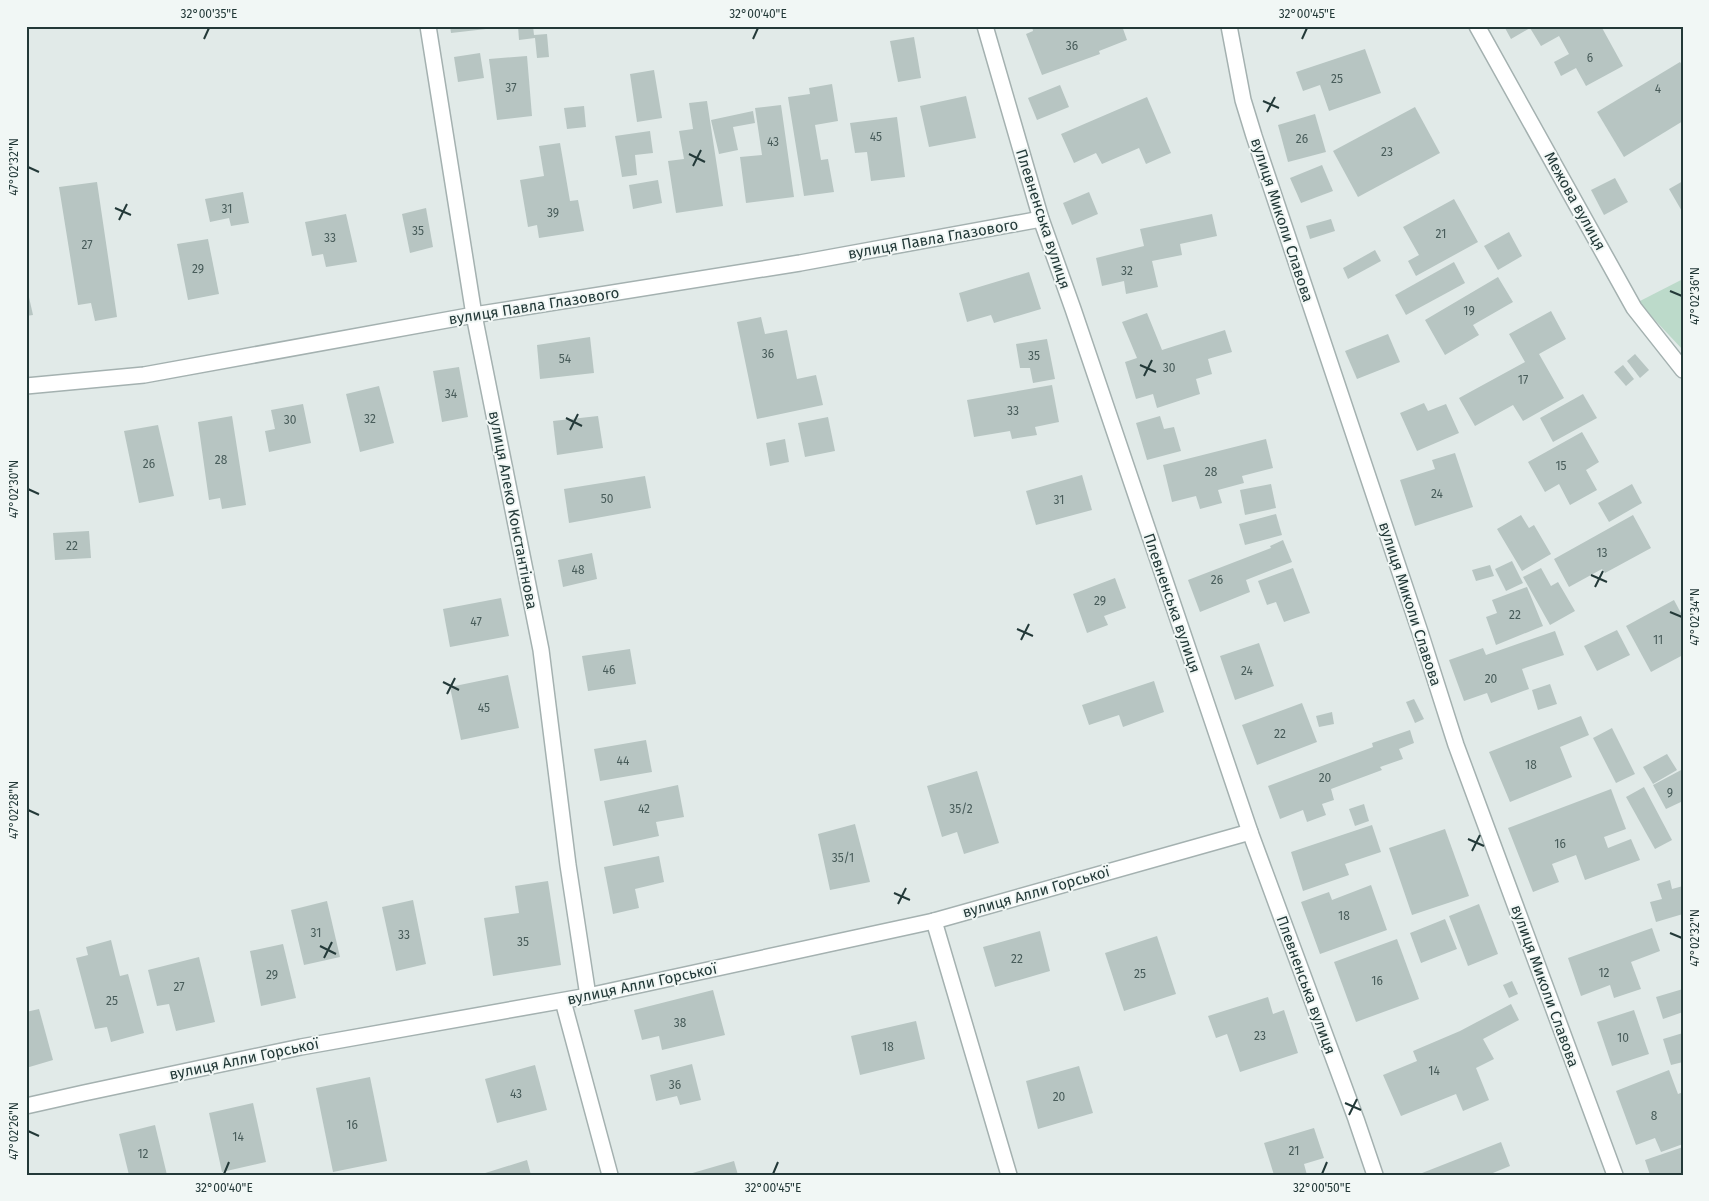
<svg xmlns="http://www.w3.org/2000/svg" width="1709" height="1201" viewBox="0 0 1709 1201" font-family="'Fira Sans',sans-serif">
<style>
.green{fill:#bcdaca}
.building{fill:#b7c5c2}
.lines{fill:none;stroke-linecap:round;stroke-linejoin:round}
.service-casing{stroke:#a4b1b0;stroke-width:18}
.minor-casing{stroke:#a4b1b0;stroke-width:18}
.service{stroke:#fff;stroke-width:15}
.minor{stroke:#fff;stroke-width:15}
.ticks{fill:none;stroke:#233938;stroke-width:2}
.labels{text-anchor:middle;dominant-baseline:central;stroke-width:4;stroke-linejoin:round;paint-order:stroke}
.number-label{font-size:12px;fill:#485c5a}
.street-label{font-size:15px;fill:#233938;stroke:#f1f7f5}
.neatline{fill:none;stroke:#233938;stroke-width:2}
.ticks-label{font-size:12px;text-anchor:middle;fill:#233938}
</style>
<rect width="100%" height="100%" fill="#e1eae8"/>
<polygon class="green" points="1683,279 1683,350 1638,302"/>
<g class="building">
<polygon points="450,26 485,26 486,29 451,33"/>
<polygon points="518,26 533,26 534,35 547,34 549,57 537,58 535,38 519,40"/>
<polygon points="1032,26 1122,26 1127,40 1099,51 1100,54 1042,75 1026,34 1033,31"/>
<polygon points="1508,26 1601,26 1623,66 1586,86 1576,68 1561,76 1554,62 1569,54 1559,36 1541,46 1530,28 1511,39 1505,28"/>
<polygon points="914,37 921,78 898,82 890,41"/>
<polygon points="1365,49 1381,93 1329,111 1320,85 1303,91 1296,72"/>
<polygon points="480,53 484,78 458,82 454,57"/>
<polygon points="527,56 532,116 497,120 489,59"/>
<polygon points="1680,62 1683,66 1683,121 1624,157 1597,112"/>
<polygon points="654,70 662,118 637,122 630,74"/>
<polygon points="832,84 838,121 815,125 821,160 828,159 834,192 804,196 788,97 810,94 809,88"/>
<polygon points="1060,85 1069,107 1037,120 1028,98"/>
<polygon points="966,96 976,138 929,147 920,106"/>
<polygon points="1147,97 1171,153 1146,164 1139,148 1102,164 1096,153 1074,163 1061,134"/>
<polygon points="707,101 723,206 676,213 668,161 684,159 679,131 693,129 689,103"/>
<polygon points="781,105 794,197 746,203 740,157 762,155 755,108"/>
<polygon points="584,106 586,127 567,129 564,108"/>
<polygon points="1415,107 1440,153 1358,197 1333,151"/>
<polygon points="753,111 755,123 733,127 738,150 719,154 711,120"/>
<polygon points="1315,114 1326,152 1288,162 1278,125"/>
<polygon points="897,117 905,177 871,181 867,152 855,153 850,123"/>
<polygon points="650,131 653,153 635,155 637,175 622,177 615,136"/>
<polygon points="560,143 570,201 578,200 584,231 539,238 537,225 528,227 520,180 544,176 539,146"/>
<polygon points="1322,165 1333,191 1301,203 1290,178"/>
<polygon points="1615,178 1628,202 1604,215 1591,190"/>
<polygon points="658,180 662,203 633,209 629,185"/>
<polygon points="1683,181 1683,213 1669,189"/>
<polygon points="97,182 117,317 95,321 91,303 78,305 59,187"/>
<polygon points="243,192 249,223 231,226 229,218 210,222 205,199"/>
<polygon points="1089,192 1098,214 1072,225 1063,203"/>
<polygon points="1454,199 1478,242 1416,276 1408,261 1419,255 1403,227"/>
<polygon points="426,208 433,247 410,253 402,214"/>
<polygon points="346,214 357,262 326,267 323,254 312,256 305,222"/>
<polygon points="1212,214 1217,236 1180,244 1182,255 1152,261 1158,287 1126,294 1124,281 1102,286 1096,258 1144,246 1140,229"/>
<polygon points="1331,219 1335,231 1310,239 1306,226"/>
<polygon points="1509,232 1522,256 1498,270 1484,246"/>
<polygon points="208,239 219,294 188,300 177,244"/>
<polygon points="1375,250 1381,261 1348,279 1343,268"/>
<polygon points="1454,262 1465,283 1406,315 1395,295"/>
<polygon points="1029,272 1041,309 994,323 991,315 967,322 959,293"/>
<polygon points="1498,277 1513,302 1473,325 1479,335 1445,355 1425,320"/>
<polygon points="26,284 33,315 26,316"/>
<polygon points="1551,311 1566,339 1539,354 1564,398 1523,421 1513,405 1475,426 1459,398 1525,362 1509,334"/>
<polygon points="1147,313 1162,350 1225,330 1232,352 1208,359 1212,374 1196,379 1200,394 1157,408 1153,394 1136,399 1125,362 1137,358 1122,322"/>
<polygon points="761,317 765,334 787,330 797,379 816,375 823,405 757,419 737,322"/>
<polygon points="1388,334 1400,362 1357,379 1345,351"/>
<polygon points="590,337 594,373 540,379 537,345"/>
<polygon points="1047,339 1055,379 1033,383 1030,368 1020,368 1016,344"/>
<polygon points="1635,354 1649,370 1640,378 1627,361"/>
<polygon points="1623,365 1634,379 1626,386 1614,372"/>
<polygon points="459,367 468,417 442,422 433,371"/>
<polygon points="1052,385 1059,422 1035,427 1037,435 1012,439 1010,431 974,437 967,400"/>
<polygon points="379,386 394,443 360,452 346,394"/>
<polygon points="1583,394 1597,418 1553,442 1540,418"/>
<polygon points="1424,403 1428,411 1446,404 1459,433 1417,451 1400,413"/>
<polygon points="303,404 311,443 269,452 265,431 275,429 271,410"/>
<polygon points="232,416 246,505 222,509 220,498 209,500 198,422"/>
<polygon points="598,416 603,448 557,455 553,421"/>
<polygon points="1160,416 1164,429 1174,427 1181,451 1147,460 1136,423"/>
<polygon points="828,417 835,451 805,457 798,423"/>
<polygon points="158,425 174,496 139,503 124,431"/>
<polygon points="1582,432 1599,462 1586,470 1597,490 1570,505 1559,484 1545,492 1528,462"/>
<polygon points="785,439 789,462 770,466 766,443"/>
<polygon points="1266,439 1273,468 1242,476 1244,483 1218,490 1222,503 1200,509 1196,496 1172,502 1163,465"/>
<polygon points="1455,453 1473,507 1415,526 1400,480 1435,469 1432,460"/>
<polygon points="1082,475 1092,510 1036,525 1026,491"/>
<polygon points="645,476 651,508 569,523 564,489"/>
<polygon points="1271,484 1276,508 1245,515 1240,490"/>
<polygon points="1632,484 1642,503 1609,522 1598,503"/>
<polygon points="1276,514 1282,535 1245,545 1239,524"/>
<polygon points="1521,515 1529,528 1534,525 1551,554 1522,571 1497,529"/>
<polygon points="1633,515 1651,548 1605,573 1602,569 1569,587 1554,559"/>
<polygon points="89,531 91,558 55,560 53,533"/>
<polygon points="1283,540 1292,562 1246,580 1250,592 1200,612 1188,580 1271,548 1270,546"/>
<polygon points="592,553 597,579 563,587 558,560"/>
<polygon points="1512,561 1523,583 1506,591 1495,569"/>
<polygon points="1490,565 1494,576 1476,581 1472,570"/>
<polygon points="1293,568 1310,613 1284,622 1276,602 1267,605 1258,581"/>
<polygon points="1541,568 1551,586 1558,582 1575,611 1550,625 1523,577"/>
<polygon points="1115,578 1126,608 1104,616 1108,625 1087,633 1073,594"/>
<polygon points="1527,587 1543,626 1496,645 1486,617 1497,613 1492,600"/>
<polygon points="501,598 509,636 450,647 443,609"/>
<polygon points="1674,600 1683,617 1683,655 1651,672 1626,626"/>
<polygon points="1617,630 1630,655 1597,671 1584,646"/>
<polygon points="1555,631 1564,655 1522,669 1529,689 1491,703 1487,693 1464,701 1449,660 1483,648 1486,655"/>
<polygon points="1259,643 1274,686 1235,700 1220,656"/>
<polygon points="630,649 636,684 588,691 582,656"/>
<polygon points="508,675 519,728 461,740 450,687"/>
<polygon points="1154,681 1164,712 1123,727 1119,715 1089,725 1082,705"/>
<polygon points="1550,684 1557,704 1538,710 1532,690"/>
<polygon points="1414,699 1424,719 1415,723 1406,702"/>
<polygon points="1302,703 1317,742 1257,765 1242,725"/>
<polygon points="1332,712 1334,724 1319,727 1316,716"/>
<polygon points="1581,716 1589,735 1560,747 1572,777 1510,802 1489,752"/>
<polygon points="1612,728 1635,774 1616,783 1593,738"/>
<polygon points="1410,730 1414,743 1399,749 1403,759 1380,767 1382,770 1331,789 1334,800 1322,804 1326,815 1307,822 1303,810 1280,819 1268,786 1373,747 1372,743"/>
<polygon points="646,740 652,772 600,781 594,749"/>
<polygon points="1667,754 1677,770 1653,784 1643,767"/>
<polygon points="1683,769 1683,801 1666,809 1653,785"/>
<polygon points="977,771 999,843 964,854 957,832 942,837 927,786"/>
<polygon points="678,785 684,817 656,822 659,836 613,846 604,801"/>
<polygon points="1644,787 1672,840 1655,849 1626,797"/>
<polygon points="1611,789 1626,829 1604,837 1608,848 1631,839 1640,860 1585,880 1576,855 1552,864 1559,882 1533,892 1508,828"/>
<polygon points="1364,804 1369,821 1355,826 1349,809"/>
<polygon points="855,824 870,882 830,890 818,834"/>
<polygon points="1372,825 1381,852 1345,864 1349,875 1303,891 1291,852"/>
<polygon points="1445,829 1469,896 1412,915 1389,848"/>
<polygon points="659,856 664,882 635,889 639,908 613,914 604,867"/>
<polygon points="1670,880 1672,889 1683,886 1683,904 1681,905 1683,914 1656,922 1650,902 1662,899 1657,884"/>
<polygon points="548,881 561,965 493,976 484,918 519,913 515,886"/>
<polygon points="1371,885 1387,930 1320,954 1301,902 1329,892 1332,900"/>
<polygon points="413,900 426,964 396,971 382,907"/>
<polygon points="327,901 340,957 304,965 291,910"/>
<polygon points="1479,904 1498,954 1468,966 1449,916"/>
<polygon points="1445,919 1457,949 1421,963 1410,933"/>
<polygon points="1652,928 1660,951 1631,962 1641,989 1614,998 1610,985 1581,996 1568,958"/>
<polygon points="1040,931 1050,971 995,987 983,947"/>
<polygon points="1157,936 1176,994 1124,1011 1105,953"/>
<polygon points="1397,939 1419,999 1356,1022 1334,962"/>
<polygon points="111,940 120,976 128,974 144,1033 111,1042 107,1027 95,1029 76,958 88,955 86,947"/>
<polygon points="283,944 296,998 261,1006 250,951"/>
<polygon points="199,957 215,1022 176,1031 169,1004 157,1006 148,970"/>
<polygon points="1512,981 1518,994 1509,998 1503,985"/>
<polygon points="1683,989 1683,1012 1663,1019 1656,997"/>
<polygon points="713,990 725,1035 662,1050 659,1036 642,1040 634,1010"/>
<polygon points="1268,997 1273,1014 1284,1010 1298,1053 1240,1072 1227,1034 1216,1038 1208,1016"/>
<polygon points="1511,1004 1519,1020 1483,1039 1494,1059 1476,1068 1489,1100 1463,1111 1456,1094 1401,1116 1383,1075 1417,1061 1413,1051 1460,1031"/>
<polygon points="39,1009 53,1060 26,1068 26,1012"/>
<polygon points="1634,1010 1649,1054 1612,1066 1597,1022"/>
<polygon points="916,1021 925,1059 860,1075 851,1036"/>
<polygon points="1683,1033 1683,1062 1671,1065 1663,1039"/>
<polygon points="692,1064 701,1100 680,1105 677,1096 656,1101 650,1075"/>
<polygon points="535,1065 547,1110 497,1123 485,1079"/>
<polygon points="1079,1066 1093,1113 1038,1129 1026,1081"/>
<polygon points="1669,1070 1678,1094 1683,1092 1683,1144 1661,1152 1655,1138 1636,1145 1616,1091"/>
<polygon points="370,1077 387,1161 333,1172 316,1088"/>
<polygon points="253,1103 266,1162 222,1172 209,1113"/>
<polygon points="155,1125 167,1175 129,1175 119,1134"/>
<polygon points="1314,1128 1324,1158 1304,1164 1307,1175 1274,1175 1264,1143"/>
<polygon points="1501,1142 1510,1166 1488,1175 1417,1175"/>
<polygon points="1683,1147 1683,1175 1650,1175 1645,1160"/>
<polygon points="527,1160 531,1175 483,1175 482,1174"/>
<polygon points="734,1161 738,1175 689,1175 689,1174"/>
</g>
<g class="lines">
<defs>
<polyline id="service" points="934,921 1009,1175"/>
<g id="minor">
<polyline points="428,26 474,315 541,650 568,865 588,996"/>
<polyline points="985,26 1041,219 1073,309 1250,832 1356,1119 1375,1175"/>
<polyline points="1229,26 1243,100 1254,136 1420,632 1456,745 1615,1175"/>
<polyline points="1477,26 1634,308 1683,370"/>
<polyline points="26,386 144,375 474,315 800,263 1041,219"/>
<polyline points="563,1001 610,1175"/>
<polyline points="26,1106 84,1093 301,1047 588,996 934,921 1250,832"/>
</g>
</defs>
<use href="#service" class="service-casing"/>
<use href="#minor" class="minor-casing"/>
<use href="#service" class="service"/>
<use href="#minor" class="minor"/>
</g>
<path class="ticks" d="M204 39 209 28M753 39 758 28M1302 39 1307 28M1263 101 1279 108M1267 112 1275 97M689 154 705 162M693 166 701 150M28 167 39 172M115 208 131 215M119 220 127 204M1670 291 1682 296M1140 365 1156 372M1144 376 1152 360M566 418 582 426M570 430 578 414M28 489 39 494M1591 575 1607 582M1595 587 1603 571M1670 612 1682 617M1017 629 1033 636M1021 640 1029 624M443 682 459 690M447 694 455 678M28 810 39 815M1468 839 1484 846M1472 851 1480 835M894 893 910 900M898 904 906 888M1670 933 1682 938M320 946 336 954M324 958 332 942M1345 1103 1361 1110M1349 1115 1357 1099M28 1131 39 1136M224 1174 229 1162M773 1174 778 1162M1322 1174 1327 1162"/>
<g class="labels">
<g class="number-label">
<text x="1072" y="46">36</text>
<text x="1590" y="58">6</text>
<text x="1337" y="79">25</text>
<text x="511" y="88">37</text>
<text x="1658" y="89">4</text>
<text x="876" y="137">45</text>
<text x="1302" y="139">26</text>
<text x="773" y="142">43</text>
<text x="1387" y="152">23</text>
<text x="227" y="209">31</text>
<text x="553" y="213">39</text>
<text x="418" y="231">35</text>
<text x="1441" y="234">21</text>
<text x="330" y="238">33</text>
<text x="87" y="245">27</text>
<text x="198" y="269">29</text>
<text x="1127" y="271">32</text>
<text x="1469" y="311">19</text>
<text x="768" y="354">36</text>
<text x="1034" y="356">35</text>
<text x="565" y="359">54</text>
<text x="1169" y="368">30</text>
<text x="1523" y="380">17</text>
<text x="451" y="394">34</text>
<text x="1013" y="411">33</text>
<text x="370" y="419">32</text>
<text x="290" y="420">30</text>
<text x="221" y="460">28</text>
<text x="149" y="464">26</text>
<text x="1561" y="466">15</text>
<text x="1211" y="472">28</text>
<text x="1437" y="494">24</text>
<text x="607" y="499">50</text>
<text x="1059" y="500">31</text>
<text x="72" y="546">22</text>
<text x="1602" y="553">13</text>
<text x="578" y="570">48</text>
<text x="1217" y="580">26</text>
<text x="1100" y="601">29</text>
<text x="1515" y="615">22</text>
<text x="476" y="622">47</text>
<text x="1658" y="640">11</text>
<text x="609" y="670">46</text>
<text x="1247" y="671">24</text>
<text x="1491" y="679">20</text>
<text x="484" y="708">45</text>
<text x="1280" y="734">22</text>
<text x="623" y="761">44</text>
<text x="1531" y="765">18</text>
<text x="1325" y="778">20</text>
<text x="1670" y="793">9</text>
<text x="644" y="809">42</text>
<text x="961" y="809">35/2</text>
<text x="1560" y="844">16</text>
<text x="843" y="858">35/1</text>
<text x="1344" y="916">18</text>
<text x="316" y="933">31</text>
<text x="404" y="935">33</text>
<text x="523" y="942">35</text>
<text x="1017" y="959">22</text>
<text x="1604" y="973">12</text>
<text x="1140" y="974">25</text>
<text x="272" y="975">29</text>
<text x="1377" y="981">16</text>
<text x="179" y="987">27</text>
<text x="112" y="1001">25</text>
<text x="680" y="1023">38</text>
<text x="1260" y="1036">23</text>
<text x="1623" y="1038">10</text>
<text x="888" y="1047">18</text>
<text x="1434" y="1071">14</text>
<text x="675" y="1085">36</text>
<text x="516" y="1094">43</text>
<text x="1059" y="1097">20</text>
<text x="1654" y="1116">8</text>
<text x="352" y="1125">16</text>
<text x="238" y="1137">14</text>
<text x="1294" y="1151">21</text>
<text x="143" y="1154">12</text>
</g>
<g class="street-label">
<text transform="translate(1575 201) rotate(61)">Межова вулиця</text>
<text transform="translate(1043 219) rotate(72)">Плевненська вулиця</text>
<text transform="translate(1282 220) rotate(72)">вулиця Миколи Славова</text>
<text transform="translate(933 239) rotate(-10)">вулиця Павла Глазового</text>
<text transform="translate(534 306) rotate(-9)">вулиця Павла Глазового</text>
<text transform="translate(513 510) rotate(79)">вулиця Алеко Константінова</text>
<text transform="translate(1172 603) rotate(71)">Плевненська вулиця</text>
<text transform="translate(1410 604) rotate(72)">вулиця Миколи Славова</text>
<text transform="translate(1036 892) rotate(-16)">вулиця Алли Горської</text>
<text transform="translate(642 984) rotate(-12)">вулиця Алли Горської</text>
<text transform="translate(1306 985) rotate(70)">Плевненська вулиця</text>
<text transform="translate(1545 986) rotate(70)">вулиця Миколи Славова</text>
<text transform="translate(244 1059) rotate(-12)">вулиця Алли Горської</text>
</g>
</g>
<rect width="1709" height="1201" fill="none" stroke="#f1f7f5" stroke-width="55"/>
<rect x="28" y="28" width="1654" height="1146" class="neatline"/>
<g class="ticks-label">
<text x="209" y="18">32°00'35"E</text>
<text x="758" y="18">32°00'40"E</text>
<text x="1307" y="18">32°00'45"E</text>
<text transform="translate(14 167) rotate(-90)" y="4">47°02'32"N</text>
<text transform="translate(1695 296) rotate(-90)" y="4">47°02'36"N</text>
<text transform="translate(14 489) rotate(-90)" y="4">47°02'30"N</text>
<text transform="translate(1695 617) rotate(-90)" y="4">47°02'34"N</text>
<text transform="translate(14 810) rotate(-90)" y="4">47°02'28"N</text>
<text transform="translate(1695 938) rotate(-90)" y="4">47°02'32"N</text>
<text transform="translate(14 1131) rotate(-90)" y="4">47°02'26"N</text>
<text x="224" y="1192">32°00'40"E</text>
<text x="773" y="1192">32°00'45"E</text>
<text x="1322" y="1192">32°00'50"E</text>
</g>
</svg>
